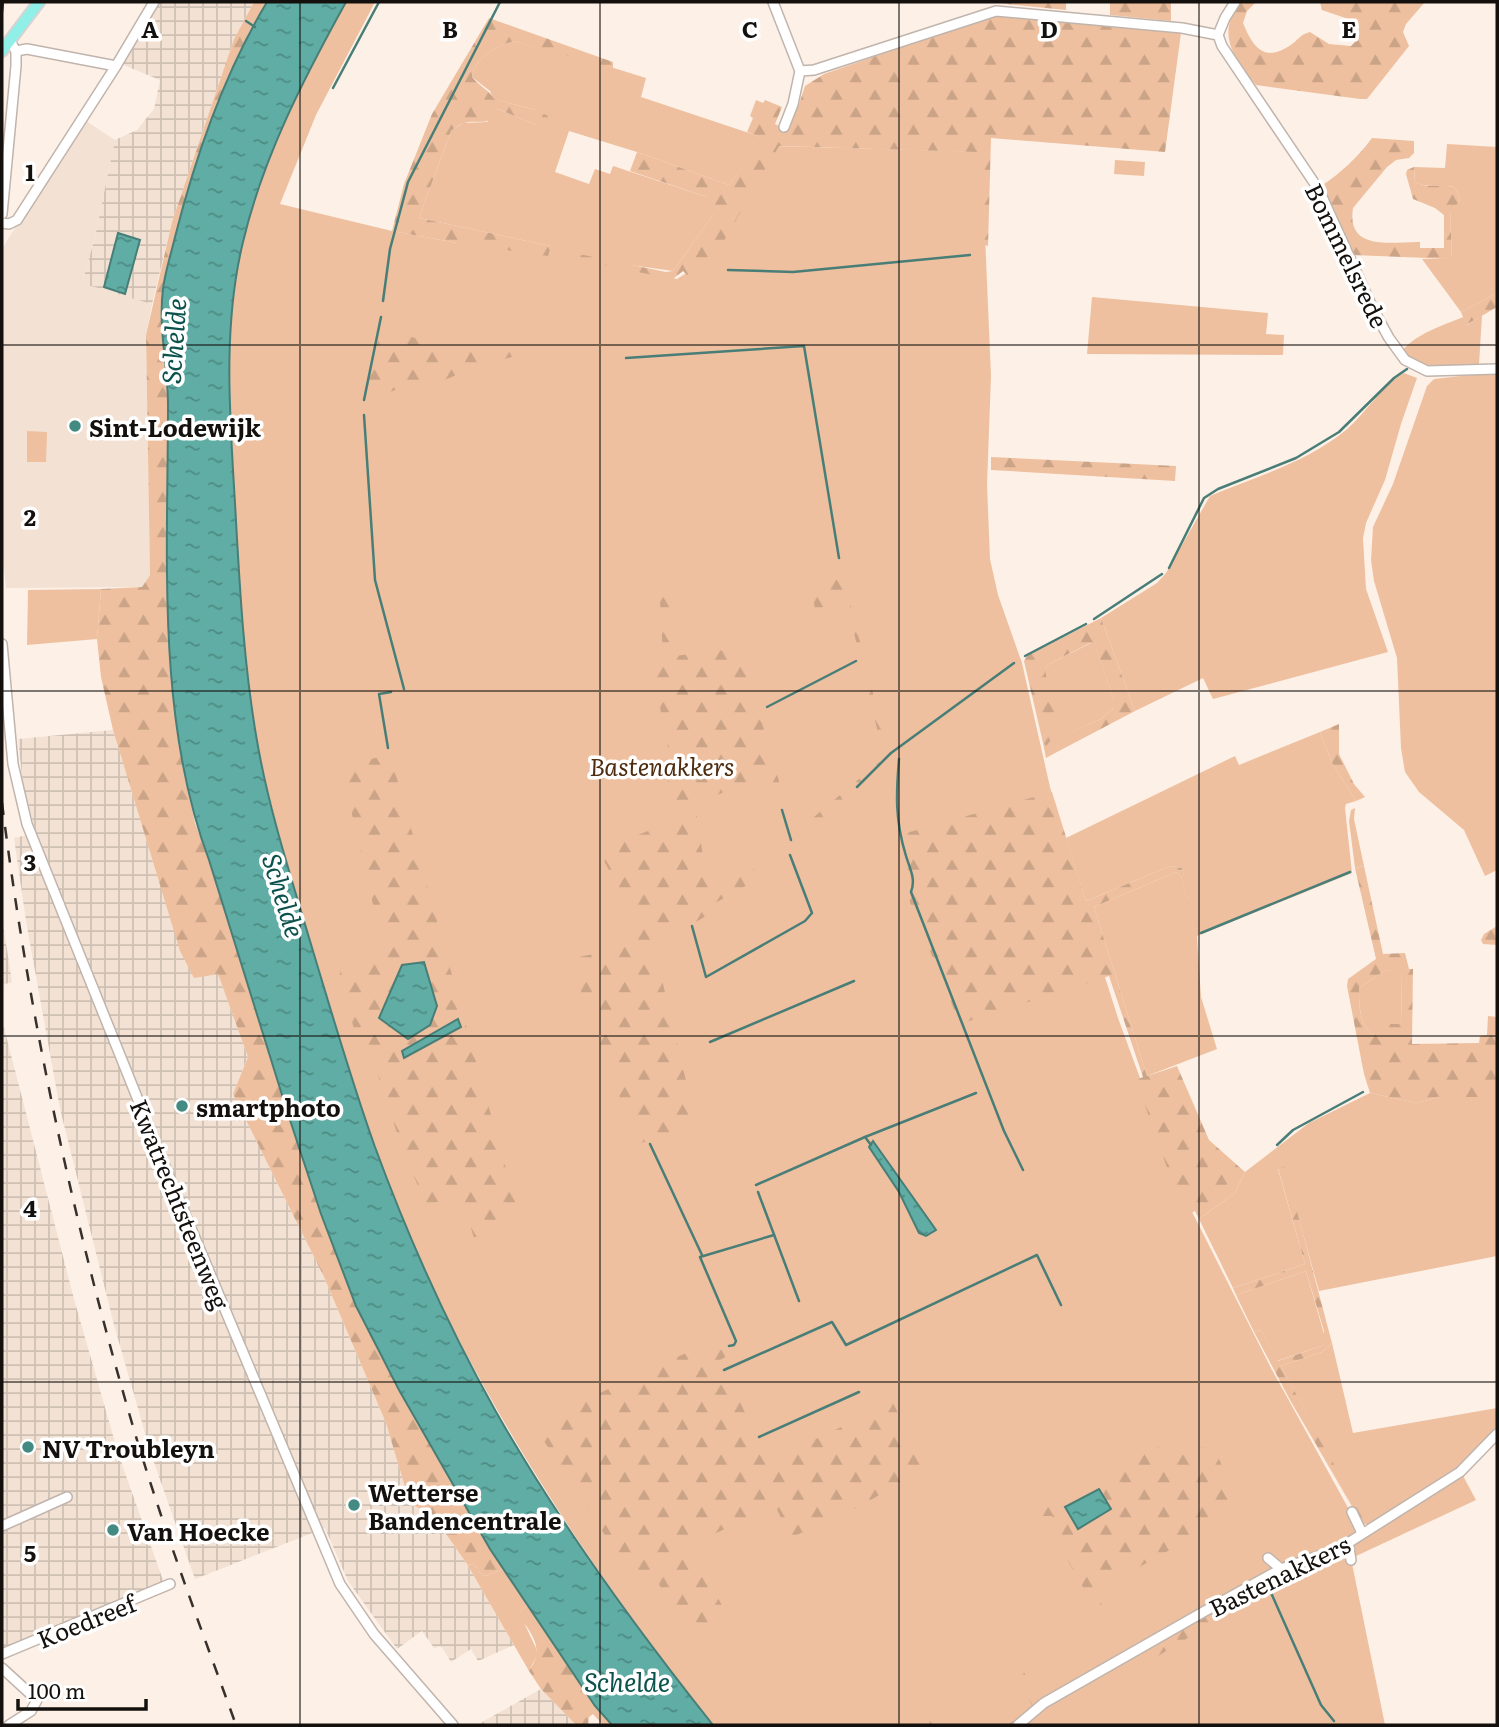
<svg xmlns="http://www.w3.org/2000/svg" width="1499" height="1727" viewBox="0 0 1499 1727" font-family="Literata,serif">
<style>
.built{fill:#f3e1d3}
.industrial{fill:url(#industrial-grid)}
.green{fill:#eec09f}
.forest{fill:url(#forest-firs);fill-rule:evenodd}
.water{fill:url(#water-ripples);stroke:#487e77;stroke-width:2}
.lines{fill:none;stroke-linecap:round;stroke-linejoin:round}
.stream{stroke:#487e77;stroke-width:2.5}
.minor-casing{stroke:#c0b4ac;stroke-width:12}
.major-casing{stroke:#d5d4d3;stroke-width:14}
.minor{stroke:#fff;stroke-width:9}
.major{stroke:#90efe7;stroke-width:10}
.rail{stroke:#37312d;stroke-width:2.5;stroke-dasharray:12 12;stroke-linecap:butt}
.grid{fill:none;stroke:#14100d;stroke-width:2;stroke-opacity:0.55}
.poi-dot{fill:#438a83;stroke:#fff;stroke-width:2.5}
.labels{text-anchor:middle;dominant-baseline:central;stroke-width:7;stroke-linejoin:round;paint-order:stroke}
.street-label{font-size:24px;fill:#14100d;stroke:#fff}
.poi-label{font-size:24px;font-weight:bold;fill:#14100d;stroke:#fff;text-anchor:start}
.park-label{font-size:24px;font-style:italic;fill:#4e2c0f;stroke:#fff}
.water-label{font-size:26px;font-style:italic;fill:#0c524c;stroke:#fff}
.grid-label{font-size:23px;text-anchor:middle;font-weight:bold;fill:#14100d;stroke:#fff;stroke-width:7;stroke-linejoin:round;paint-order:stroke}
</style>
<defs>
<pattern id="industrial-grid" width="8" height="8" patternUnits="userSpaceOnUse" patternTransform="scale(1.75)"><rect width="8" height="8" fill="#f3e1d3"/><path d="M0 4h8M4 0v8" fill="none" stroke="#cfc0b4"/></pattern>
<pattern id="forest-firs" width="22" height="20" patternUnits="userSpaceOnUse" patternTransform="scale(1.75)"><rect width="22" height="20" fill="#eec09f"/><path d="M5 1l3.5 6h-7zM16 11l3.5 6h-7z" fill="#cba488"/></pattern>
<pattern id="water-ripples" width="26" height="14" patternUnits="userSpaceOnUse" patternTransform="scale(1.75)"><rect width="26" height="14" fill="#5fada4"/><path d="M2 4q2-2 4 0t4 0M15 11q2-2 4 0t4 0" fill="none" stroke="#4d8b84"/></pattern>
</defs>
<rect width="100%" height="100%" fill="#fdf0e7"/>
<polygon class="built" points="83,119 115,140 95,237 82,284 102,289 103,286 152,304 146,335 150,575 142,587 6,588 2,544 3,247"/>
<g class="industrial">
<polygon points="154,2 254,2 234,39 172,222 152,304 114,293 114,290 103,287 102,289 82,284 95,237 115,140 137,130 154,109 160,80 121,64"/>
<polygon points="113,730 161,888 218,974 248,1057 233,1094 324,1277 386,1423 410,1504 432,1514 467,1564 514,1645 478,1661 471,1649 451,1662 441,1646 434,1648 422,1631 397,1649 348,1581 325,1528 195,1579 151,1454 114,1325 60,1109 26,921 14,838 36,833 23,785 18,739"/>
<polygon points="2,917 12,982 2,985"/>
<polygon points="2,1020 74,1299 118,1453 164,1583 2,1649"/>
<polygon points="541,1689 576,1725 477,1725"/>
</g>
<g class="green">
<path d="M346 2H375L316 115 280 204 392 231 457 243 551 246 419 218 451 131 463 123 487 122 498 109 536 125V110L493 99 490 91 472 77C476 57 495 46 514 41L588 60 646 78 641 97 764 138 729 185 637 152 569 131 555 172 589 184 595 169 610 174 613 166 707 197 713 215 673 271 574 257 677 279 691 270 773 146 989 152 984 212 991 376 987 484 990 559 998 595 1022 663 1050 787 1095 946 1118 1018 1181 1190 1271 1368 1362 1533 1348 1544 1385 1725H713C599 1581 497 1428 420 1260 379 1169 350 1073 322 978 298 900 273 823 258 744 243 665 239 582 235 502 231 415 223 327 243 241 263 157 304 78 346 2Z"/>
<path d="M1447 144 1497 147V293L1461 312 1422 259 1452 258 1450 211 1460 201 1455 187C1442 184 1427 189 1415 182L1414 167 1445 168Z"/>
<polygon points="1115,160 1145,162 1144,176 1114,174"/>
<polygon points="1092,297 1268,313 1266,334 1284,335 1283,355 1087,354"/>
<path d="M1482 315 1479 365C1451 369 1421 375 1402 351 1417 333 1442 326 1463 317L1467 325Z"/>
<polygon points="1497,372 1497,870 1485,876 1464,830 1419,792 1405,772 1401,748 1397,658 1374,581 1371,560 1373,527 1393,484 1427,386 1434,379"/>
<path d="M1404 373 1417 378 1401 424 1385 480 1366 523 1363 538 1366 589 1388 652 1213 699 1203 678 1135 711 1101 618 1157 583 1166 573 1210 496C1256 477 1307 462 1346 430 1365 414 1383 384 1404 373Z"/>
<polygon points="27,431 47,432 46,462 27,462"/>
<polygon points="101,589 97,639 27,645 28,590"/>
<polygon points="1091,643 1096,647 1114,700 1114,708 1101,719 1059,737 1057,752 1046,758 1043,743 1046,746 1045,668 1049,664"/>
<polygon points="1320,732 1332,763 1356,801 1346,804 1345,808 1352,873 1197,936 1201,997 1217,1049 1147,1076 1094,907 1176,872 1181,876 1196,929 1182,868 1170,866 1086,901 1066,838 1235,756 1239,765"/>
<polygon points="1355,808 1354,819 1364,866 1355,868 1349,821 1351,810"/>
<path d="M1386 970 1401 971 1402 1025 1372 1034C1359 1025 1359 1003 1359 988Z"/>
<polygon points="1370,1093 1417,1103 1439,1097 1497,1097 1497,1256 1319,1291 1284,1166 1278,1169 1305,1264 1233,1288 1199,1219 1235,1193 1245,1172 1309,1123"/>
<polygon points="1306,1271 1326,1341 1324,1345 1277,1361 1261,1330 1254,1332 1236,1295"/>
<polygon points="1332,1343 1353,1433 1497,1408 1497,1429 1495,1433 1458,1469 1369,1524 1362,1524 1290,1400 1361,1521 1364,1522 1281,1366 1322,1352"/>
<polygon points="1462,1474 1476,1500 1354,1557 1352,1548 1360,1539 1425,1500"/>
<polygon points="467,1564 475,1565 480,1573 486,1576 503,1569 529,1604 519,1612 536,1648 537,1655 529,1671"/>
</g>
<g class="forest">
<polygon points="254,2 267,2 249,32 206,134 161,325 168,383 167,568 173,698 186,783 195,823 209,860 287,1111 321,1214 356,1306 399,1390 503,1569 486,1576 480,1573 475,1565 467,1564 432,1514 410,1504 386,1423 324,1277 233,1094 248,1057 218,974 194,978 180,951 113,730 101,677 97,639 101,589 142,587 150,575 146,335 172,222 234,39"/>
<polygon points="999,2 1066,2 1066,10 1006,4"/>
<polygon points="1110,2 1171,2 1171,21 1110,15"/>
<path d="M1240 2H1256L1247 11 1243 23C1253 47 1264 64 1292 44 1299 39 1301 34 1310 32L1329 44 1351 46C1359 39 1361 33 1357 22L1322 10 1320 2H1425L1406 24 1403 32 1409 46 1367 99H1360L1256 85C1233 57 1216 34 1240 2Z"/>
<path d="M995 15 1181 33 1165 152 991 138 988 246 981 244C981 226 986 165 976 152L779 146 701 280 690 278 683 271 673 279 573 259 574 253 666 272 673 271 713 215 702 209 707 197 630 171 637 152 729 185 763 138 747 132 753 118 750 116 756 100 763 103 765 100 782 107 775 124 785 129 799 104 805 86 824 74Z"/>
<path d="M489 18 613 62V68L514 41C496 46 476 57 472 77 479 86 488 89 494 99L536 110 548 116 545 125H536L498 109C488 130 478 117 461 124 458 126 454 129 451 131L419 218 551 246 548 256 457 243 392 231 404 184 432 114Z"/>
<path d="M1372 138 1414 141V153L1409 158 1396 160 1387 167 1353 208C1346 253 1394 241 1420 242V248H1444V215L1435 208 1413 199 1406 174 1407 170 1414 167 1415 182C1427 189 1442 184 1455 187L1460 201 1450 212 1452 259 1353 255 1334 209 1321 186C1341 173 1358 157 1372 138Z"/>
<polygon points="1497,293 1497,307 1466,325 1461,312"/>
<polygon points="381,330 450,346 511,349 520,355 481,365 437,383 408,390 395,390 383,395 376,391 366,373 371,366"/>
<polygon points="991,457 1176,466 1175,481 991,470"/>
<path d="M843 573C851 580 853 588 849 598L890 761 855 792 861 800 810 841 802 827 884 758 847 604 815 609 810 581Z"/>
<polygon points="669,582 674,656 740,648 786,805 777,808 766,773 695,805 707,882 751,860 758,879 710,906 713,912 654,946 697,1127 637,1144 570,962 579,957 612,950 642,933 599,851 677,819 666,773 673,771 654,678 663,654 659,583"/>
<path d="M1101 618 1135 711 1057 752 1058 737 1101 719 1114 708V700L1096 648 1090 643 1049 664 1045 668C1047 692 1067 726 1046 746L1043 743 1024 661 1027 656 1036 651Z"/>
<polygon points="1339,724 1339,754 1354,784 1365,797 1356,801 1332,763 1320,732"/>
<path d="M390 754C434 907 475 1061 519 1214L474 1238 461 1194 426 1206 399 1139 371 1054 359 1046 339 977 343 962 389 951 374 909 341 767Z"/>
<polygon points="1052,792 1086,901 1170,866 1182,868 1198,929 1195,929 1181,876 1176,872 1094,907 1147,1076 1177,1066 1209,1140 1245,1172 1235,1193 1199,1219 1195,1211 1187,1215 1174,1187 1136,1080 1143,1077 1109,976 960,1024 909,900 899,835"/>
<path d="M1364 866 1383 954 1405 953 1409 969H1413L1412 1044 1479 1043 1480 1036 1487 1035 1488 1016 1497 1017V1097H1439L1417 1103 1370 1093 1364 1074 1347 986 1348 979 1376 959 1355 868ZM1386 970 1401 972 1402 1024H1384L1382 1030 1372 1034C1359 1025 1359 1003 1359 988Z"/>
<polygon points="1497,926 1497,945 1483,944 1481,940 1484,934"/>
<polygon points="1285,1166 1332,1343 1322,1352 1281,1366 1365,1522 1361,1521 1290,1400 1254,1332 1261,1330 1278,1361 1324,1345 1324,1331 1306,1271 1236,1295 1233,1288 1305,1264 1278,1168"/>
<polygon points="714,1340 718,1349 726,1348 729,1355 720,1360 768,1461 893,1403 926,1469 858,1507 790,1538 775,1505 689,1546 728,1616 697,1640 651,1573 636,1579 606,1537 533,1424"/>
<polygon points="1154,1441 1162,1451 1172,1456 1203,1447 1216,1452 1239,1505 1191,1530 1194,1537 1187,1541 1183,1536 1175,1547 1095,1592 1118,1635 1112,1638 1063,1552 1069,1548 1052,1516 1042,1516 1039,1510 1040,1504 1065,1507 1079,1528 1111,1509 1095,1483 1122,1466 1120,1461"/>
<polygon points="1232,1599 1237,1608 1153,1659 1147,1647"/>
<path d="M529 1604 595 1706 612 1725H603L593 1714 589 1717 588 1725H576L541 1689 529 1671C532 1666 536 1660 536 1654 539 1642 527 1625 519 1618V1612Z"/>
<path d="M1007 1658C1025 1663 1031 1688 1038 1704L1013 1725H1008L1032 1706 1024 1688 1009 1680 1002 1663Z"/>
<polygon points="953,1692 955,1697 930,1713 929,1719 933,1725 929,1725 923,1717 922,1709"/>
</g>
<g class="water">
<path d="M267 2H346C304 78 263 157 243 242 221 332 231 428 236 521 240 592 244 664 256 735 268 808 292 880 313 951 333 1017 352 1083 375 1147 408 1237 448 1326 495 1410 558 1521 634 1626 713 1725H612L595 1706 490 1549 399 1390 356 1306 321 1214 287 1111 209 860C156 719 168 553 168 405 168 366 158 328 163 289 165 272 171 254 175 237 195 158 225 72 267 2Z"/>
<polygon points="118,233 140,240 125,294 104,287"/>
<polygon points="424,962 437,1006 430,1025 408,1039 379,1018 402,965"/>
<polygon points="458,1019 461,1027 404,1058 402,1051"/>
<polygon points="873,1141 936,1230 926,1236 919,1233 899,1192 869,1147"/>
<polygon points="1099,1489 1111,1509 1078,1529 1065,1507"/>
</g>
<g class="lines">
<g class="stream">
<polyline points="246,21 255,27"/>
<polyline points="333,88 379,2"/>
<polyline points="728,270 793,272 970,255"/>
<polyline points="383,301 390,249 408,182 500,2"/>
<polyline points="626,358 804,346 839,558"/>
<polyline points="364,400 381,317"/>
<polyline points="364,415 375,580 404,689"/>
<polyline points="1169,568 1204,498 1218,489 1296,458 1339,432 1394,378 1407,369"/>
<polyline points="1094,619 1162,574"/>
<polyline points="1025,656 1086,624"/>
<polyline points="767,707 856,661"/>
<polyline points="388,748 379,694 391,692"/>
<path d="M899 759C896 795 895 820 906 856 910 869 916 879 911 892L1004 1131 1023 1170"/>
<polyline points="857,787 891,753 1014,663"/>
<polyline points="782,810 791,840"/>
<polyline points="692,926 706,977 805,921 812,913 790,855"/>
<polyline points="1201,933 1350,872"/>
<polyline points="710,1042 854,981"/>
<polyline points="865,1137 871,1145"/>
<polyline points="650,1144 702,1255"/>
<polyline points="1277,1145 1293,1130 1363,1092"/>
<polyline points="756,1185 865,1137 976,1093"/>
<polyline points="758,1192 799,1301"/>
<polyline points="729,1346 734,1345 736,1341 700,1257 774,1235"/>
<polyline points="724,1370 832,1322 846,1345 1037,1255 1061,1305"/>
<polyline points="759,1437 859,1392"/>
<polyline points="1268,1586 1321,1705 1334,1721"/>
</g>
<defs>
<g id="minor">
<polyline points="773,2 800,71 814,70 996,11 1182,28 1218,35 1222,46 1319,190 1373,309 1389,338 1405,360 1427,371 1497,369"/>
<polyline points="1218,35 1225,18 1235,2"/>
<polyline points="16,51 27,49 116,66"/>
<polyline points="784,127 793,104 800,71"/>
<polyline points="2,214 16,66 16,51 10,41"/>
<polyline points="2,223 9,224 17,220 116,66 154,2"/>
<polyline points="2,644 13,764 27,824 159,1152 340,1584 374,1634 453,1725"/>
<polyline points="1352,1512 1362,1533"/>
<polyline points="2,1526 67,1497"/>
<polyline points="1348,1543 1351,1560"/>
<polyline points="1268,1558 1281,1569"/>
<polyline points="2,1654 170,1584"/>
<polyline points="2,1668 37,1700 31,1711 9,1725"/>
<polyline points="1018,1725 1044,1703 1205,1611 1281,1569 1336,1550 1348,1543 1460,1472 1497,1434"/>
</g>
<polyline id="major" points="2,51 39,2"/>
</defs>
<use href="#minor" class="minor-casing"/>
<use href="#major" class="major-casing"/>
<use href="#minor" class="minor"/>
<use href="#major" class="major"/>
<g class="rail">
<polyline points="2,12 3,2"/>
<path d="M2 803C29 1018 75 1232 137 1440 166 1536 202 1631 236 1725"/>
</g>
</g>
<path class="grid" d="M300 2V1725M600 2V1725M899 2V1725M1199 2V1725M2 345H1497M2 691H1497M2 1036H1497M2 1382H1497"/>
<g class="poi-dot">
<circle cx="75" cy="426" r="7"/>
<circle cx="182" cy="1106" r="7"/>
<circle cx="28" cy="1447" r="7"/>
<circle cx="354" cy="1505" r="7"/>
<circle cx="113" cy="1530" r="7"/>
</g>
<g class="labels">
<g class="street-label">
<text transform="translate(1348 255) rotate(64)">Bommelsrede</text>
<text transform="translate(181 1204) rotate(68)">Kwatrechtsteenweg</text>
<text transform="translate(1279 1575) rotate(-26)">Bastenakkers</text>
<text transform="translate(86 1620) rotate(-22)">Koedreef</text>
</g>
<g class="poi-label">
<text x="89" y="426">Sint-Lodewijk</text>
<text x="196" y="1106">smartphoto</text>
<text x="42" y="1447">NV Troubleyn</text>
<text x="368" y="1491">Wetterse<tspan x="368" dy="28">Bandencentrale</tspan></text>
<text x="127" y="1530">Van Hoecke</text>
</g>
<g class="park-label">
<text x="662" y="765">Bastenakkers</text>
</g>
<g class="water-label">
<text transform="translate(172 341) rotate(-86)">Schelde</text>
<text transform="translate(285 895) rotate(73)">Schelde</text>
<text x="627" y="1680">Schelde</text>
</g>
</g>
<g class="grid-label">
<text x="150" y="38">A</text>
<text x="450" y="38">B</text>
<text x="750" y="38">C</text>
<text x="1049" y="38">D</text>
<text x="1349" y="38">E</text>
<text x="30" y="181">1</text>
<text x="30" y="526">2</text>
<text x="30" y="871">3</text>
<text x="30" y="1217">4</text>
<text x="30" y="1562">5</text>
</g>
<rect width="1499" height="1727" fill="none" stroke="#14100d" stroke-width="7"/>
<path d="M18 1699v10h128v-10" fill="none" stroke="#14100d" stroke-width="3.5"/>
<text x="28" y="1699" font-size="21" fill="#14100d" stroke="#ffffff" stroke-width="5" paint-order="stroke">100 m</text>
</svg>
